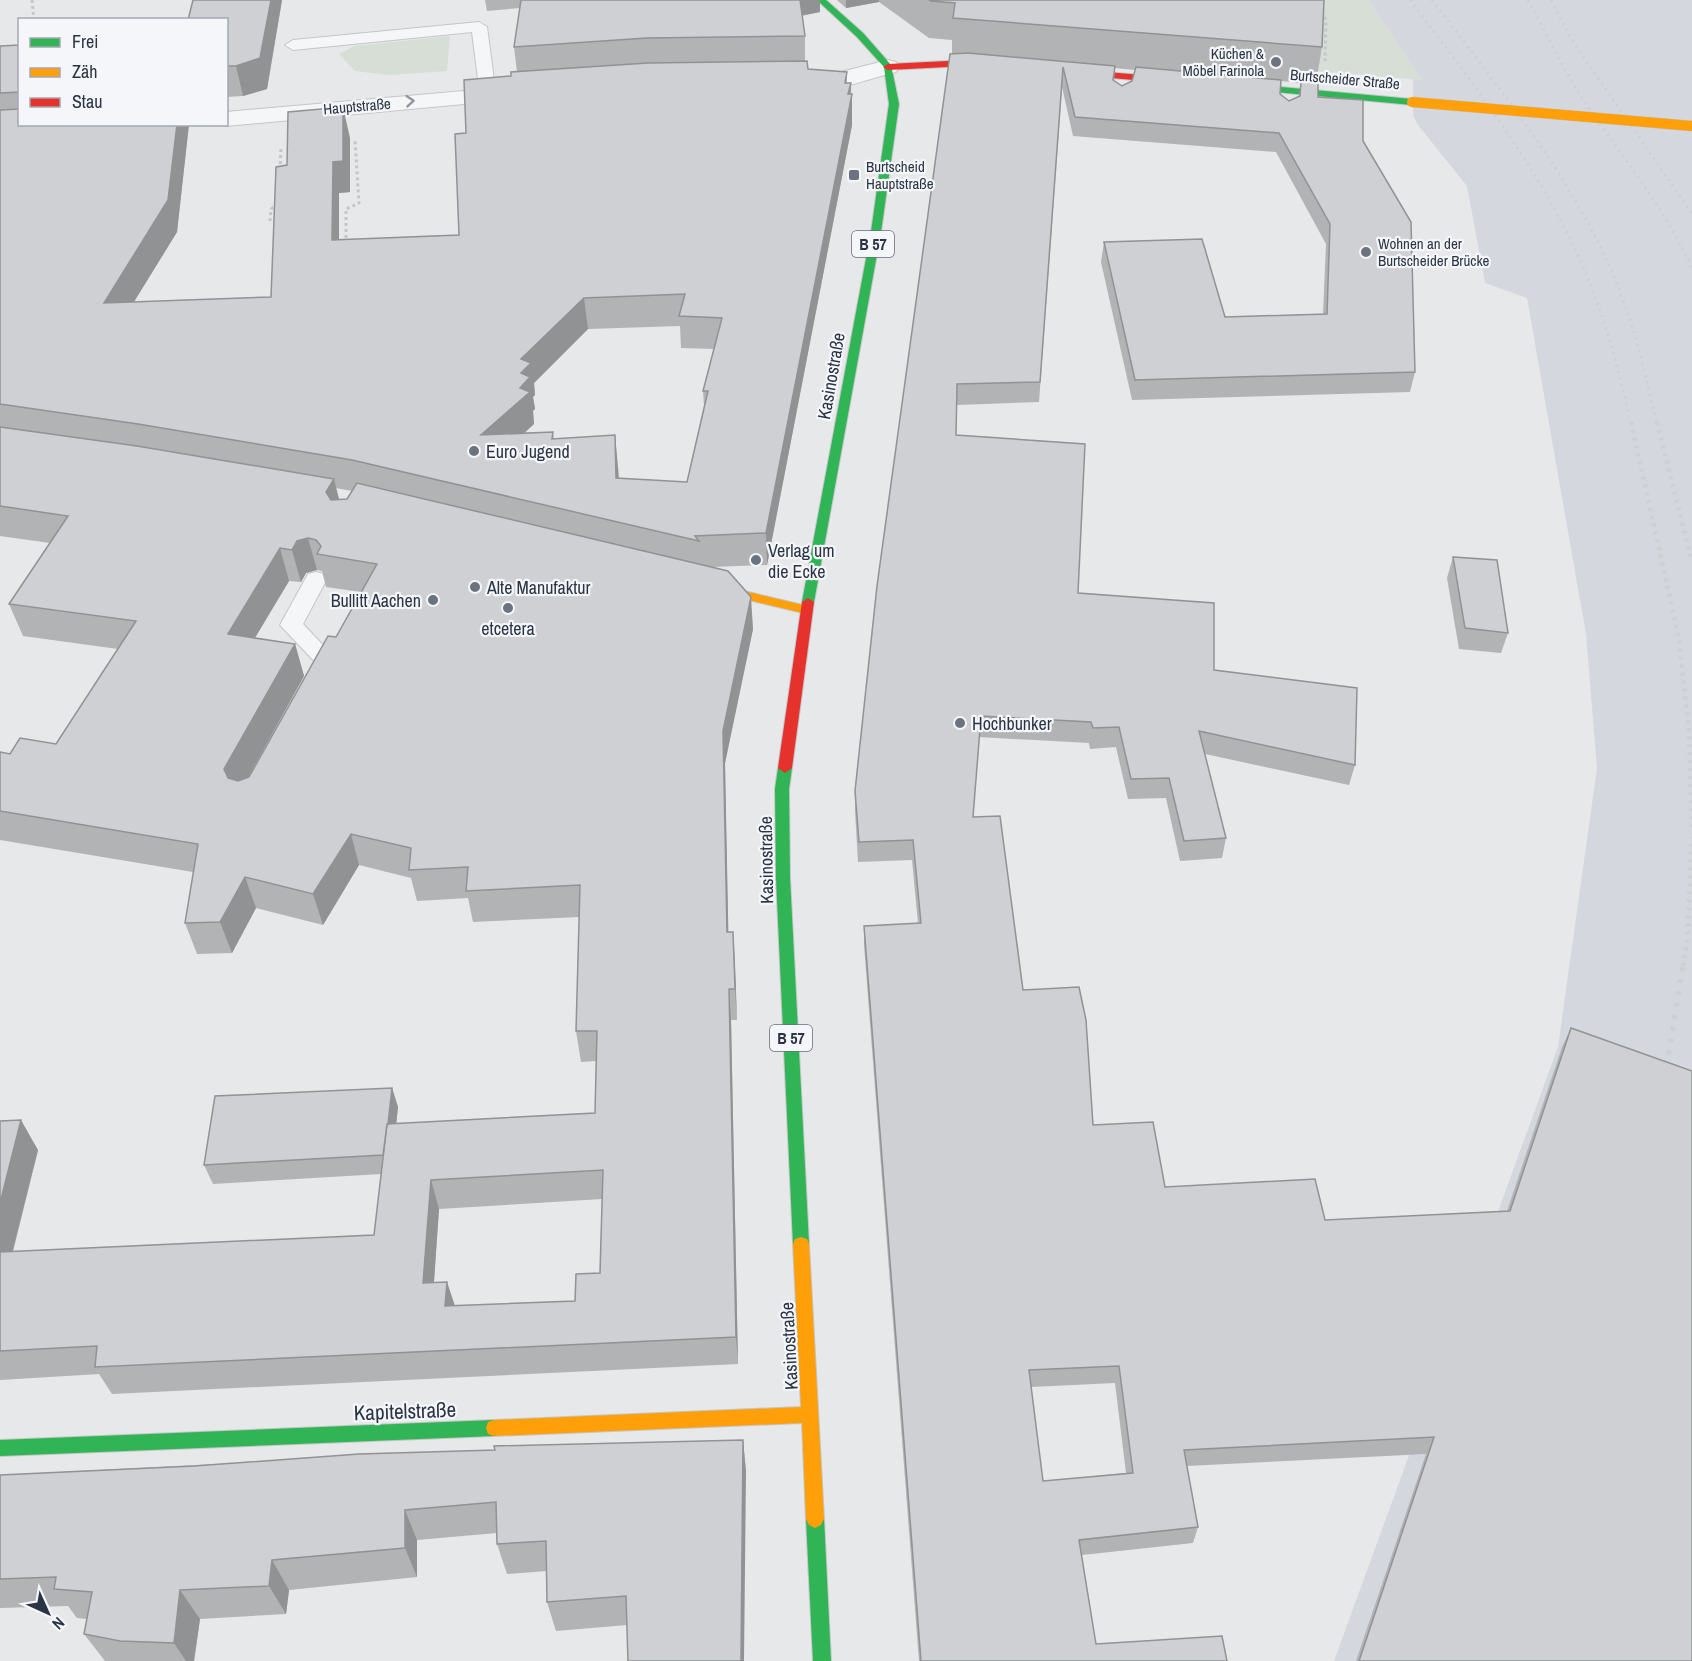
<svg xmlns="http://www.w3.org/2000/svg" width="1692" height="1661" viewBox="0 0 1692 1661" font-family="'Archivo Narrow',sans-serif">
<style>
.built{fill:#d4d7dd}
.green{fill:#d6ded6}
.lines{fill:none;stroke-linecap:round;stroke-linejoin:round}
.lane-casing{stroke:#c4c6c8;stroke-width:2}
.street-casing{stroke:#c4c6c8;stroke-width:2}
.fast-casing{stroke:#c4c6c8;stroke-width:2}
.slow-casing{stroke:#c4c6c8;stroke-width:2}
.jam-casing{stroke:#c4c6c8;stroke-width:2}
.path{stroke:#c5c6ca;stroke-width:3;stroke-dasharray:3 3;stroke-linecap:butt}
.lane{fill:#f5f6f7;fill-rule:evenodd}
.street{fill:#f5f6f7;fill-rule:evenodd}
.fast{fill:#30b455;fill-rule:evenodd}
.slow{fill:#ff9f0a;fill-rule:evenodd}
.jam{fill:#e5322d;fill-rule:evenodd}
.rail-far2{stroke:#cecfd2;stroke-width:3;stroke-dasharray:2 4.5;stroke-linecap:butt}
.rail-far1{stroke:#cecfd2;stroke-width:4.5;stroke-dasharray:3 5;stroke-linecap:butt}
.rail{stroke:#cecfd2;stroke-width:5;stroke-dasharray:4 8;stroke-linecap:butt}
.slow-bridge-casing{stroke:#c4c6c8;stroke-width:11;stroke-linecap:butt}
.slow-bridge{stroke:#ff9f0a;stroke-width:10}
.wall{fill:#b1b3b5;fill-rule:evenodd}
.shaded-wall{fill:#909294}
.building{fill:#ced0d3;stroke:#909294;stroke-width:1.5;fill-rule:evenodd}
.oneway{stroke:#90959e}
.poi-dot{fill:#6c737f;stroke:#f4f6f9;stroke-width:2}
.labels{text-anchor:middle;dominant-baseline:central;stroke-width:4.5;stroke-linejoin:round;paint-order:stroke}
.far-poi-label{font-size:15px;fill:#2b3445;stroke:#f4f6f9;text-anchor:start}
.far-street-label{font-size:15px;fill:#2b3445;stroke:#f4f6f9}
.shield{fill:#f4f6f9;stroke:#676e7b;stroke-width:1.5}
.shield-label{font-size:16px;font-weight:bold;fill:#2b3445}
.street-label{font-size:18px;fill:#2b3445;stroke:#f4f6f9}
.poi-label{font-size:18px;fill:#2b3445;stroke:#f4f6f9;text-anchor:start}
.near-street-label{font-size:21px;fill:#2b3445;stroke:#f4f6f9}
</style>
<rect width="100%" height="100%" fill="#e6e8ea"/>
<polygon class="built" points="1368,0 1692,0 1692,1661 1334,1661 1558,1047 1597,768 1586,634 1527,298 1485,283 1467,186 1418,125 1413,115 1413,79 1422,80"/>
<g class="green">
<polygon points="1310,0 1368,0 1423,80 1316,71"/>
<polygon points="450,36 447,71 389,75 355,71 339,54 355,46"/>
</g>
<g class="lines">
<defs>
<g id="lane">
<polygon points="479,22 487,27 496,95 488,100 480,95 472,32 293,50 285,45 293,40"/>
<polygon points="316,572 324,574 327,579 303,624 338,661 326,684 318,686 310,684 307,678 315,662 280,625 308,574"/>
</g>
<g id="street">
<path d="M888 60 896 62 899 67 896 72C865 79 826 97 795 89L792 84 795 79 829 75Z"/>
<polygon points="509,87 517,89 520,94 517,99 226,126 220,124 226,124 226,112"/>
</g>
<g id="fast">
<polygon points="817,0 826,0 863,33 891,65 899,104 881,232 814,602 808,606 802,602 871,232 889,104 884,67 857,37"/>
<polygon points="1237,83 1412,99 1417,102 1412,105 1234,88 1232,86"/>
<polygon points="785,763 792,768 789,789 790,878 809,1244 807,1249 801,1251 795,1249 793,1244 776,878 775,789 778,768"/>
<polygon points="494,1420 500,1422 502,1428 500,1434 494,1436 0,1456 0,1440"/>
<polygon points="815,1510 821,1513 824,1519 831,1661 813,1661 806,1519 809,1513"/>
</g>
<g id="slow">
<polygon points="707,582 807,606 813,610 807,614 703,589 701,586"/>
<polygon points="801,1237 807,1239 809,1244 824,1519 821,1525 815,1528 809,1525 806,1519 802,1423 494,1436 488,1434 486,1428 488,1422 494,1420 801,1407 793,1244 795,1239"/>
</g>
<g id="jam">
<polygon points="967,60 994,62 999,65 994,68 967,66 888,70 883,67 888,64"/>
<polygon points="1069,69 1179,78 1184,81 1179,84 1066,74 1066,70"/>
<polygon points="808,598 814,602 792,768 785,773 778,768 802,602"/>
</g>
</defs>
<use href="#lane" class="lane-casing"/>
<use href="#street" class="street-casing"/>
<use href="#fast" class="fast-casing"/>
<use href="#slow" class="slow-casing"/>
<use href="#jam" class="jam-casing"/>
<g class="path">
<polyline points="32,0 34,20"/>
<polyline points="1318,0 1326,20 1325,61"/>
<polyline points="280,170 281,147"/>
<polyline points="270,221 271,209 278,204"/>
<polyline points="346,244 346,209 359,203 355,140"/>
</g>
<use href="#lane" class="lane"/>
<use href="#street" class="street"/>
<use href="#fast" class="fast"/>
<use href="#slow" class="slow"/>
<use href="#jam" class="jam"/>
<g class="rail-far2">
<path d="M1410 0C1475 86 1542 172 1585 271 1606 320 1619 372 1631 424"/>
<path d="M1432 0C1503 94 1582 188 1623 300 1638 340 1647 382 1657 424"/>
<path d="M1528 0C1549 37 1567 78 1592 113 1628 164 1666 211 1692 268"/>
<polyline points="1551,0 1570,37 1692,214"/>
</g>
<g class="rail-far1">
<polyline points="1631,422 1679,639 1689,733 1692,828"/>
<polyline points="1657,422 1692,562"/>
<polyline points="1683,966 1687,942 1692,837"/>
</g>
<polyline class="rail" points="1665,1078 1683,964"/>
<defs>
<polyline id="slow-bridge" points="1412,102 1692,126"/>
</defs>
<use href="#slow-bridge" class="slow-bridge-casing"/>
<use href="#slow-bridge" class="slow-bridge"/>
</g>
<g class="wall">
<polygon points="193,0 282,0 267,89 243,96 226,97 226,20"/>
<path d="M485 0H820V12L802 16 805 36V61L808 69 847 72V83H851L852 125 767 565 711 567 753 629 725 763 728 932H733L737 1020H731L738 1364 112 1394 99 1374 0 1380V1121L38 1150 13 1252 374 1235 381 1174 213 1184 204 1165 392 1088 398 1107 396 1124 595 1113 596 1061 581 1062 576 1031 579 917 473 922 468 898 417 901 411 878 359 865 323 925 256 908 232 953 197 954 185 923 193 872 0 840V752L10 754 56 744 118 649 23 636 9 604 50 543 0 536V46L20 45V124H189L177 232 134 302 271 297 287 165 350 138V192L339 193V240L459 235 466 133 511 76 517 72 514 47 520 8 487 11ZM680 326 681 348 714 349 703 391 704 406 687 482 619 478 618 467 554 439 553 432 524 433 534 424 533 411 535 409 533 397 535 395 534 383 588 329ZM336 488 352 491 347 499 339 500ZM317 570 322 571 326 587 361 592 336 637 248 778 304 676 295 644 255 638 289 581 301 582 306 573ZM602 1199 600 1273 575 1301 454 1306 434 1282 439 1209Z"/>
<path d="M837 0H1324L1322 47 1316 83 1318 97 1363 141 1415 372 1410 392 1132 400 1101 262 1104 242 1225 317 1323 314 1326 244 1276 152 1073 136 1062 87 1039 402 957 405 956 435 1078 593 1214 670 1355 765 1349 785 1205 754 1226 838 1222 858 1180 861 1166 798 1128 799 1116 747 1090 749 1089 743 979 737 973 817 1023 990 1093 1125 1165 1187 1325 1220 1507 1211 1562 1047 1571 1028 1692 1661H1356L1426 1454 1187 1466 1198 1527 1193 1543 1082 1555 1096 1644 1227 1661H919L864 945V926L918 923 912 860 858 862 855 811V791L952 54V40L929 38 879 2 846 8ZM1115 68 1135 70 1132 81 1122 86 1114 81ZM1281 81 1301 83 1299 97 1289 101 1280 94ZM1115 1383 1126 1473 1043 1481 1031 1387Z"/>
<polygon points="1453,557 1508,633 1501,653 1459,649 1447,578"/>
<polygon points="743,1440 746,1472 627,1625 556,1631 547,1602 547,1571 507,1574 497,1544 497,1533 417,1540 417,1577 289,1590 286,1614 200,1619 194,1661 105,1661 84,1634 87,1619 77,1618 68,1606 0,1608 0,1475 495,1450"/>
</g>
<g class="shaded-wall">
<polygon points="271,0 282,0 267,89 243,96 236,66"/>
<polygon points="798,0 820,0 820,12 798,16"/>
<polygon points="846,0 879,0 879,2 846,8"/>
<polygon points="851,83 850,101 852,94 852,125 767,565 766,533"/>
<polygon points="343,107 350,138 350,192 339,193 339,271 332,240 333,162"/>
<polygon points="177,124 189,124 177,232 114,334 104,303"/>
<polygon points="584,298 588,329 534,383 535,395 533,397 535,409 533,411 534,424 487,468 481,435 520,388 521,359"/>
<polygon points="615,435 618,467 620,510 616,478"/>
<polygon points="334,479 342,511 334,524 326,492"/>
<polygon points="308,538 317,570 306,573 301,582 292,550 297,541"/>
<polygon points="280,548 289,581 238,666 228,634"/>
<polygon points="751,597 753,629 725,763 729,963 727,932 723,731"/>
<polygon points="295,644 304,676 235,801 224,769"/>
<polygon points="351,834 359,865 323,925 313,894"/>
<polygon points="245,877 256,908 232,953 220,922"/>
<polygon points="733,932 735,963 737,1020 735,989"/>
<polygon points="729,989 731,1020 738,1364 736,1337"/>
<polygon points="392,1088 398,1107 391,1174 385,1155"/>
<polygon points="21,1120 38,1150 5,1281 0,1273 0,1203"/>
<polygon points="431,1180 439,1209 432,1310 423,1283"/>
<polygon points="447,1282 456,1309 445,1306"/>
<polygon points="743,1440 746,1472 744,1661 741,1661"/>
<polygon points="405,1510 417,1540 417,1577 405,1548"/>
<polygon points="272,1560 289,1590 286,1614 269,1586"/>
<polygon points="180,1590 200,1619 194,1661 186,1661 174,1643"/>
</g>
<g class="building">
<polygon points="193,0 271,0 260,58 236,66 226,66 226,20 188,20"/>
<polygon points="521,0 800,0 805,36 647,38 514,47"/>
<polygon points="929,0 1324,0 1322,47 953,18 955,3 931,1"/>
<polygon points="20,45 20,92 0,93 0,46"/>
<path d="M968 53 1115 66 1113 80 1122 86 1132 81 1136 67 1281 80 1280 94 1289 101 1300 96 1301 82 1318 83V97L1363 100V141L1411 222 1415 372 1135 380 1104 242 1202 239 1225 317 1327 314 1330 224 1279 133 1075 117 1063 67 1040 382 957 384 956 435 1085 444 1078 593 1214 603V670L1357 688 1355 765 1199 731 1226 838 1184 841 1169 778 1131 779 1119 727 1093 728 1091 722 981 716 973 817 1000 816 1023 990 1079 987 1086 1020 1093 1125 1153 1122 1165 1187 1315 1179 1325 1220 1510 1211 1571 1028 1692 1071V1661H1359L1434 1437 1184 1450 1198 1527 1079 1540 1096 1644 1222 1636 1227 1661H921L864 926 921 923 913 840 859 842 855 791 877 586 950 54ZM1119 1366 1133 1473 1043 1481 1029 1370Z"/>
<path d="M807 61 808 69 847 72 845 83H851L848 94H852L766 533 695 536 699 541 352 460 138 424 0 404V110L20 109V124H177L168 200 104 303 271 297 276 167 287 165 288 112 343 107V161L333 162 332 240 459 235 455 134 466 133 464 80 511 76V72L648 63ZM685 294 679 316 722 318 703 391H708L687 482 616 478 615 435 552 439 553 432 481 435 530 392 520 388 530 377 521 373 531 363 521 359 584 298Z"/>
<path d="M0 427 137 446 334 479 326 492 331 500 347 499 357 483 728 571 751 597 723 731 727 932H733L735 989H729L736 1337 95 1367 97 1346 0 1351V1252L374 1235 387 1124 595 1113 597 1031H576L580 885 466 891 468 867 409 870 411 848 351 834 313 894 245 877 220 922 185 923 198 844 0 811V752L10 754 20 738 56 744 136 621 9 604 68 516 0 506ZM308 538 316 540 321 546 317 554 377 564 336 637 328 636 249 777 238 781 228 778 224 769 295 644 228 634 280 548 292 550 297 541ZM603 1170 600 1273 576 1274 575 1301 445 1306 447 1282 423 1283 431 1180Z"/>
<polygon points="1453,557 1497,560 1508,633 1465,628"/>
<polygon points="392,1088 388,1124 387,1124 383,1155 204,1165 215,1096"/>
<polygon points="21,1120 0,1203 0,1121"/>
<polygon points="743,1440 741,1661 628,1661 626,1596 547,1602 546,1541 497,1544 496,1502 405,1510 405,1548 272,1560 269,1586 180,1590 174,1643 120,1641 84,1634 92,1592 54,1589 56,1577 0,1579 0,1475 194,1466 359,1454 495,1450 494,1446"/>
</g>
<defs><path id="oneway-chevron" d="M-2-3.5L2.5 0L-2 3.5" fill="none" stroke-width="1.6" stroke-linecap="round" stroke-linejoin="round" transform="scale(1.5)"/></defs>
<use class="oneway" href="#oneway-chevron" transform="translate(410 101) rotate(-5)"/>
<g class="poi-dot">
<circle cx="1276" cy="62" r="6"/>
<rect x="848" y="169" width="12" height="12" rx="3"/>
<circle cx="1366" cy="252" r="6"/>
<circle cx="474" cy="451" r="6"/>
<circle cx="756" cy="560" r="6"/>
<circle cx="475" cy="587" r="6"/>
<circle cx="433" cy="600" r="6"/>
<circle cx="508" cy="608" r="6"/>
<circle cx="960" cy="723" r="6"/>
</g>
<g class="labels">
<g class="far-poi-label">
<text x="1264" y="53" text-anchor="end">Küchen &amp;<tspan x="1264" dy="17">Möbel Farinola</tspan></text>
<text x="866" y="166">Burtscheid<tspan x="866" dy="17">Hauptstraße</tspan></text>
<text x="1378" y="243">Wohnen an der<tspan x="1378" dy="17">Burtscheider Brücke</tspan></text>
</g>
<g class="far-street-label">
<text transform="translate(1345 79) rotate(5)">Burtscheider Straße</text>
<text transform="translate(357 106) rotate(-5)">Hauptstraße</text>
</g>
<g class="shield">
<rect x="852" y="231" width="42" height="26" rx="4.5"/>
<rect x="770" y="1025" width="42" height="26" rx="4.5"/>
</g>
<g class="shield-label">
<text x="873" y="244">B 57</text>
<text x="791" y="1038">B 57</text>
</g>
<g class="street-label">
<text transform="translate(831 376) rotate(-80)">Kasinostraße</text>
<text transform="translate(766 860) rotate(-91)">Kasinostraße</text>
<text transform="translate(789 1346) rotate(-93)">Kasinostraße</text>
</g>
<g class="poi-label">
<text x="486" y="451">Euro Jugend</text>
<text x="768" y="550">Verlag um<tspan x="768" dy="21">die Ecke</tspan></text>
<text x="487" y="587">Alte Manufaktur</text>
<text x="421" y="600" text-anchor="end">Bullitt Aachen</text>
<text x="508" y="628" text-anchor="middle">etcetera</text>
<text x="972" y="723">Hochbunker</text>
</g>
<g class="near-street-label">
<text transform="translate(405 1411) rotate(-2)">Kapitelstraße</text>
</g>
</g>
<rect x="18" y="18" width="210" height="108" fill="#f4f6f9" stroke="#a4a8b1" stroke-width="1.5"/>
<rect x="30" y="38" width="30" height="9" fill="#30b455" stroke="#a4a8b1" stroke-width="1.5"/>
<text x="72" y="48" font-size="18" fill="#2b3445">Frei</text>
<rect x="30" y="68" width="30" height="9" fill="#ff9f0a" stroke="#a4a8b1" stroke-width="1.5"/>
<text x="72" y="78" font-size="18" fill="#2b3445">Zäh</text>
<rect x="30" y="98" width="30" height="9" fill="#e5322d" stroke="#a4a8b1" stroke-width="1.5"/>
<text x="72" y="108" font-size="18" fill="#2b3445">Stau</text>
<g transform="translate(48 1613) rotate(135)" stroke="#f4f6f9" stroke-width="4.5" paint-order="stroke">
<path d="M0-4.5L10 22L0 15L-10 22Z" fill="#2b3445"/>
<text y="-9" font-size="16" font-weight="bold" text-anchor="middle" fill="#2b3445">N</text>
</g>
</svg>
